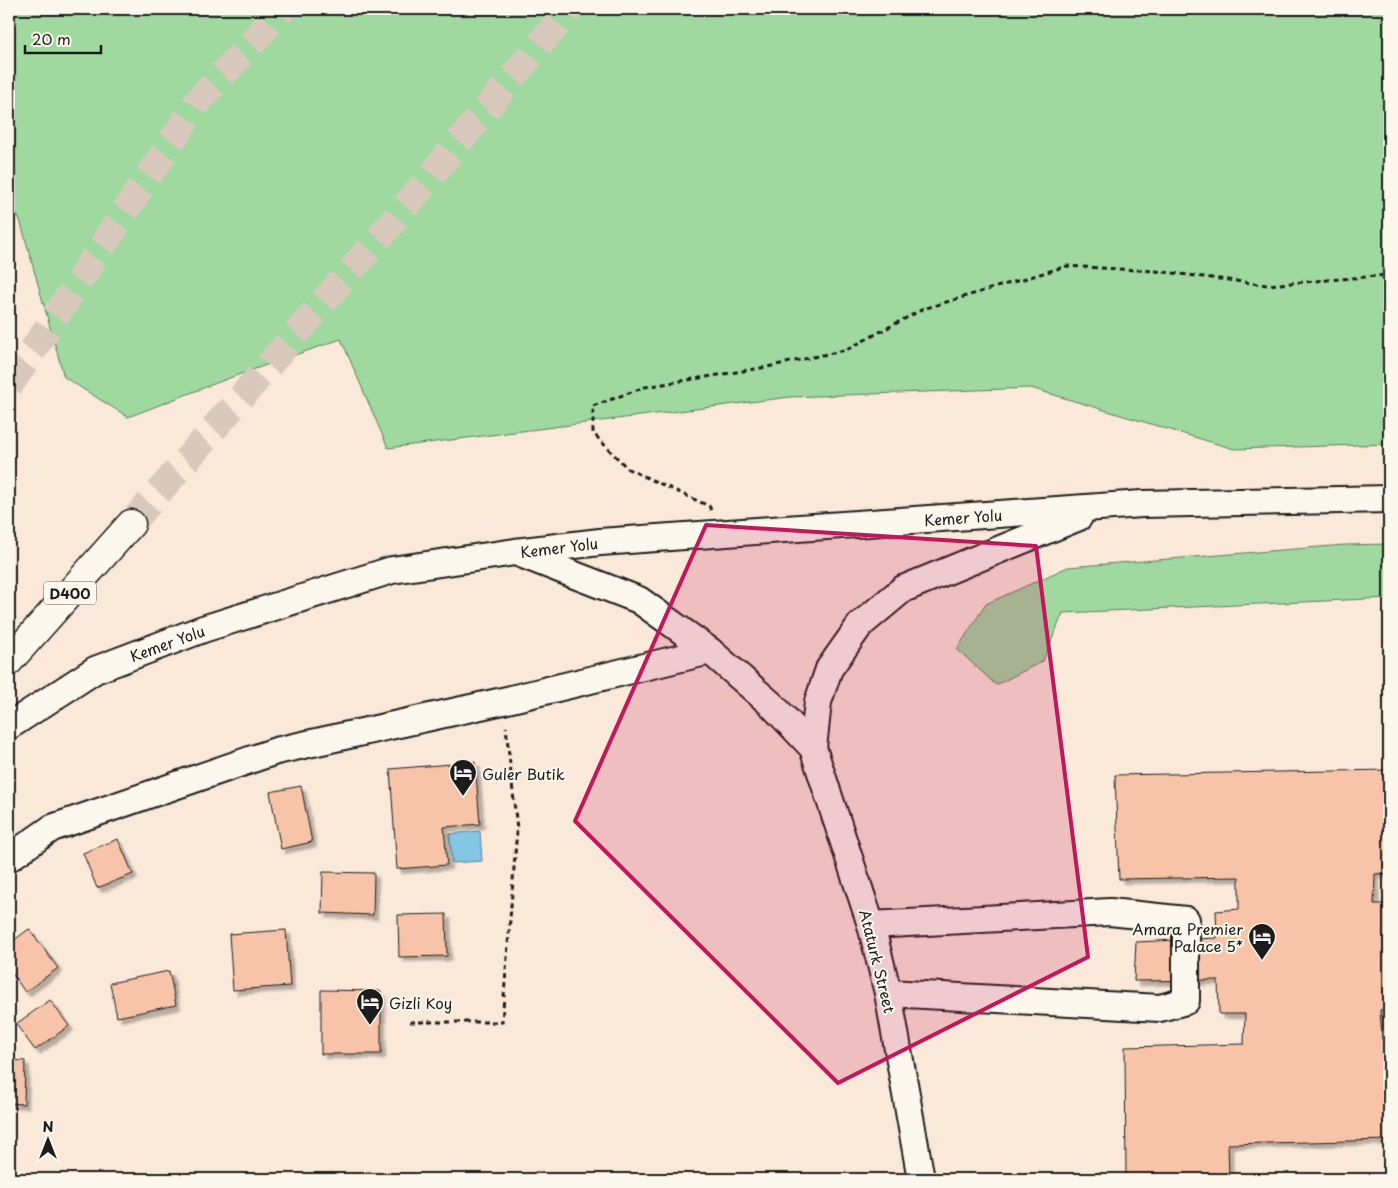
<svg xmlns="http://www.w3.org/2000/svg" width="1398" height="1188" viewBox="0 0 1398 1188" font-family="'Playpen Sans',sans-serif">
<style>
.green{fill:#9fd99f;stroke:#5e7a5e}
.water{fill:#83c7e4;stroke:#5a8394}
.building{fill:#f8c4a9;stroke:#1c1c1c;filter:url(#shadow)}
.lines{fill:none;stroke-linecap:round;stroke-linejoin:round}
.highway-tunnel{stroke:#d9c9bc;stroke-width:28;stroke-dasharray:28 14;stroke-linecap:butt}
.minor-casing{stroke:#1c1c1c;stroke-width:30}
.highway-casing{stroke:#1c1c1c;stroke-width:31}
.path{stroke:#1c1c1c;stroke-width:3;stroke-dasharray:5 4;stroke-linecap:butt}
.minor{stroke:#fbf7ec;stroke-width:26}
.highway{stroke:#fbf7ec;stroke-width:28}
.marked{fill:#c2185b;fill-opacity:0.2;stroke:#c2185b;stroke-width:4;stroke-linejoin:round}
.labels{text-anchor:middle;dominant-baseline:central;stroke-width:4;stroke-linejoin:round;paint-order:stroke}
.shield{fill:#fbf7ec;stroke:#5f5e5a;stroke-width:1}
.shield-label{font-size:14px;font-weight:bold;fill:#1c1c1c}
.street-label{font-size:15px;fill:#1c1c1c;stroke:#fbf7ec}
.poi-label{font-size:15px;fill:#1c1c1c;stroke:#fbf7ec;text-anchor:start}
</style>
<defs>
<filter id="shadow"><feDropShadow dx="4.5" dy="4.5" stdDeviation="1" flood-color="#0004"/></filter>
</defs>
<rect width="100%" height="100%" fill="#fae8d8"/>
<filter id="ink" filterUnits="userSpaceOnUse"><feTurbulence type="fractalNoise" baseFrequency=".02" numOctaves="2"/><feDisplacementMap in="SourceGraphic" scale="10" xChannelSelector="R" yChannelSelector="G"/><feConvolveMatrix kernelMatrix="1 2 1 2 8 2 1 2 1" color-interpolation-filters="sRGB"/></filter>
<g filter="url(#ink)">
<g class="green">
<polygon points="9,9 1389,9 1389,444 1234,449 1031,388 790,397 388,448 341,339 232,377 128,417 64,377 20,220 9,201"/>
<polygon points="1389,544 1389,598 1063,613 1043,661 996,685 957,649 986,604 1068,567 1345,545"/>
</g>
<polygon class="water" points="480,831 482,861 452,863 449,834"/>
<g class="building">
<polygon points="475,762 480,824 444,827 447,865 397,869 390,769"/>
<polygon points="1389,770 1389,873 1375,874 1374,904 1389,904 1389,1009 1380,1010 1382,1039 1389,1040 1389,1140 1228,1144 1229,1179 1126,1179 1125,1047 1244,1044 1245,1014 1219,1014 1218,980 1134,981 1136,942 1217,938 1216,911 1239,909 1239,877 1119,879 1115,775"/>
<polygon points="301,786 312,842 281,849 270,792"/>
<polygon points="118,839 133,874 97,888 83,853"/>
<polygon points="323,872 374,873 373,915 322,913"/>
<polygon points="446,914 447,956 399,957 398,915"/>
<polygon points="29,929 58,968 25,992 9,969 9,944"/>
<polygon points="286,930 290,986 233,990 229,934"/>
<polygon points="169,971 176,1005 117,1017 110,983"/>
<polygon points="321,990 381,991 381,1054 321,1054"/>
<polygon points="50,1000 69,1026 35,1050 16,1024"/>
<polygon points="9,1060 25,1061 24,1104 9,1103"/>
</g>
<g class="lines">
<g class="highway-tunnel">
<polyline points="9,386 199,100 283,9"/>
<polyline points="131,524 385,231 569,9"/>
</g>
<defs>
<g id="minor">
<polyline points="518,553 639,600 710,651 772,705 813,748 871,925 888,993 921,1179"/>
<polyline points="9,726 95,670 203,629 392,570 515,552 600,542 1142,504 1389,499"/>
<polyline points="813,748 818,702 829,669 860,625 903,589 1079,517"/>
<polyline points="9,858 52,828 276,751 503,701 710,651"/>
<polyline points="871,925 1110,912 1186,920 1186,1001 1160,1008 888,993"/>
</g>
<polyline id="highway" points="9,661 131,524"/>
</defs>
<use href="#minor" class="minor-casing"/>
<use href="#highway" class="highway-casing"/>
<g class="path">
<polyline points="711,510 709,506 628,469 593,433 593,406 645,387 767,367 846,350 923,309 1067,266 1156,271 1267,285 1389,275"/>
<polyline points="410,1022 502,1022 517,829 506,727"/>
</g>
<use href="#minor" class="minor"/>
<use href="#highway" class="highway"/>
</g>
</g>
<path class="marked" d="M706 525 1036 546 1088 957 838 1083 575 821Z"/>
<defs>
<symbol id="hotel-pin" viewBox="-11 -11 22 30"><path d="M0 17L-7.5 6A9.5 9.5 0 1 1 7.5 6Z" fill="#1c1c1c" stroke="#fbf7ec"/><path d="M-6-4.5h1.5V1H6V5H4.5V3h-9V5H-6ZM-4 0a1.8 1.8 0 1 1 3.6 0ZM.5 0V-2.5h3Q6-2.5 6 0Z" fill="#fff"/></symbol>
</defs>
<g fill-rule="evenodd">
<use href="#hotel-pin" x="447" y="757" width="32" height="43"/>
<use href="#hotel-pin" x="1246" y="921" width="32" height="43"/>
<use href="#hotel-pin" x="354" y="986" width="32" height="43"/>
</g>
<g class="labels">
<rect class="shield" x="44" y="581.5" width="52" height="23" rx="4"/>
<g class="shield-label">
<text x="70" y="593">D400</text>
</g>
<g class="street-label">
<text transform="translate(963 517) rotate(-4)">Kemer Yolu</text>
<text transform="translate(559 547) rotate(-7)">Kemer Yolu</text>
<text transform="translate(167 643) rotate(-20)">Kemer Yolu</text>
<text transform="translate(878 961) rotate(76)">Ataturk Street</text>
</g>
<g class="poi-label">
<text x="482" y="773">Guler Butik</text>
<text x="1243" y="928" text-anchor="end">Amara Premier<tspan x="1243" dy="17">Palace 5*</tspan></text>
<text x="389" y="1002">Gizli Koy</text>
</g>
</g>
<rect width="1398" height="1188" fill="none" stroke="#fbf7ec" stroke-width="30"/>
<rect x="15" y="15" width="1368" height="1158" fill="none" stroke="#1c1c1c" stroke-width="2" filter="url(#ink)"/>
<g transform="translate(48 1140)" stroke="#fbf7ec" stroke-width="4" paint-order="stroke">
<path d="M0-4L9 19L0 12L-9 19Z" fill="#1c1c1c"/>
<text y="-8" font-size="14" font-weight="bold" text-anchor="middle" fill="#1c1c1c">N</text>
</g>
<path d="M25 45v8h76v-8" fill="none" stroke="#1c1c1c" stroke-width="2.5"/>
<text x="32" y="45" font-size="15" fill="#1c1c1c" stroke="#fbf7ec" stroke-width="4" paint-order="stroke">20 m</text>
</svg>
